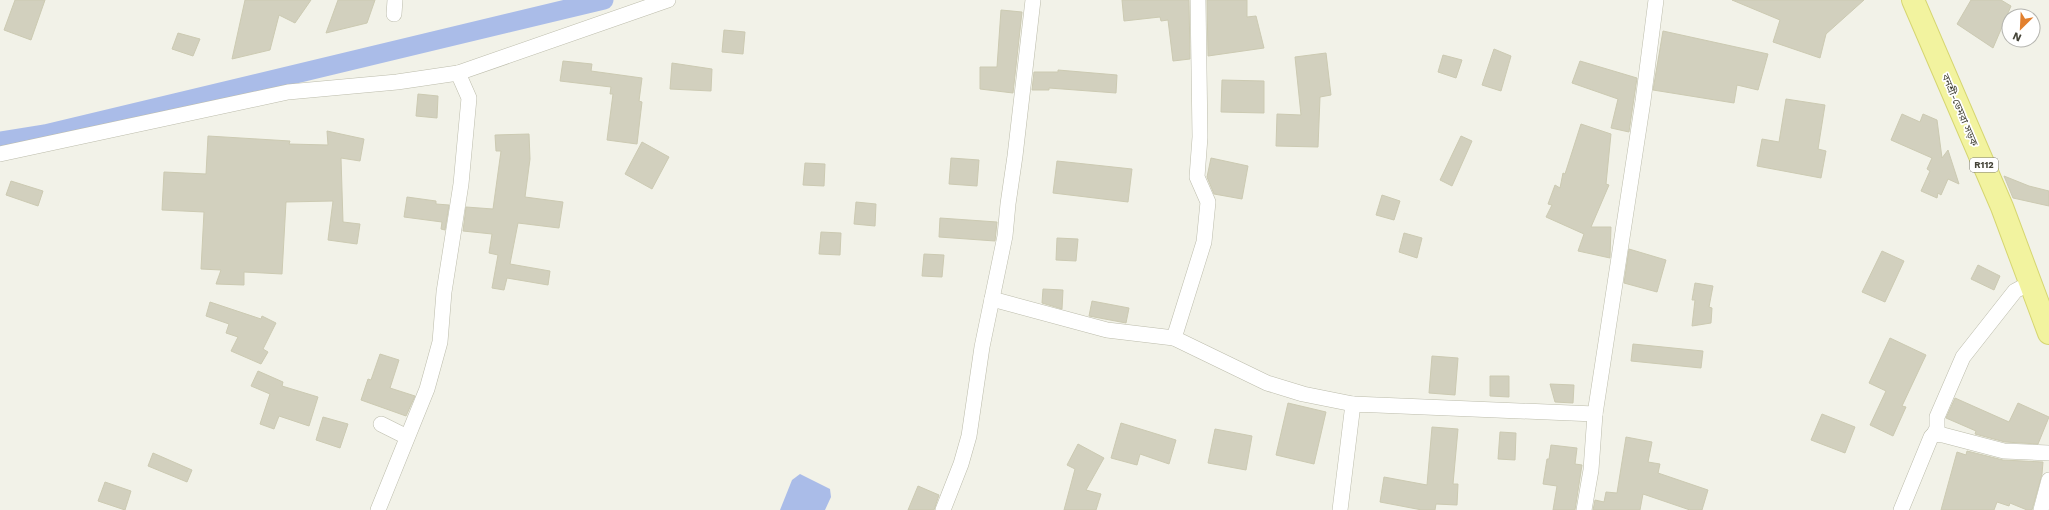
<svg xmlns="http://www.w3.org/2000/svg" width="2049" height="510" viewBox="0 0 2049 510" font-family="'Work Sans','Noto Sans Bengali',sans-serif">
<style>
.water{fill:#aabce8}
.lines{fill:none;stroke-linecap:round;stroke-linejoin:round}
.canal{stroke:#aabce8;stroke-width:19}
.building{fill:#d2d0be;stroke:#cccab2}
.minor-casing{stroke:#bcbcab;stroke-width:16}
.primary-casing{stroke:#d6d671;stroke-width:24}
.minor{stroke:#fff;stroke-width:15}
.primary{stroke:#f2f39f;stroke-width:22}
.labels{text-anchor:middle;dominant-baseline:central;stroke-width:3.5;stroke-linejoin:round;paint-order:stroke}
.shield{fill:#fff;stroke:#7c7b73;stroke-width:1}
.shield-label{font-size:9px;font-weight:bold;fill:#444337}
.street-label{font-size:10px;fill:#444337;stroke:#fff}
</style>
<rect width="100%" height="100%" fill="#f2f2e8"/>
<polygon class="water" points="800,474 830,489 831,497 825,510 780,510 792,480"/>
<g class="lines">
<polyline class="canal" points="0,141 45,134 604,0"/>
</g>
<g class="building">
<polygon points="15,0 45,0 31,40 4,30"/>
<polygon points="245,0 311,0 295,23 279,15 270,50 232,59"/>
<polygon points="338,0 375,0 367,23 326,33"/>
<polygon points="1122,0 1189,0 1190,59 1173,61 1168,20 1161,21 1160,17 1124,21"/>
<polygon points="1207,0 1247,0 1247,17 1256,16 1264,48 1208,56"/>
<polygon points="1732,0 1864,0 1826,34 1820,58 1773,42 1780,20"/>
<polygon points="1971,0 2001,0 2011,6 1993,48 1957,24"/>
<polygon points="1001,10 1022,12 1013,93 980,89 980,67 997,67"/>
<polygon points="724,30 745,32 743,54 722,52"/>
<polygon points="1663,31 1768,54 1758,90 1737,85 1734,103 1653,90"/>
<polygon points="178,33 200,39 193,56 172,49"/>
<polygon points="1494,49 1511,56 1501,91 1482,85"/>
<polygon points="1326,53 1331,95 1320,97 1318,147 1276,146 1277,114 1301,115 1295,57"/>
<polygon points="1443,55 1462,60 1456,78 1438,72"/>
<polygon points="563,61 592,64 591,71 642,78 639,101 642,102 637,144 607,140 613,94 610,94 611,87 560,81"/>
<polygon points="1580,61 1637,78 1629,132 1611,128 1618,99 1572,83"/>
<polygon points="672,63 712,69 711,91 670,89"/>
<polygon points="1058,70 1117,75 1116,93 1049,88 1049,90 1032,90 1034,72 1058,72"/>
<polygon points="1222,80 1264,81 1264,113 1221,112"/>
<polygon points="418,94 438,96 437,118 416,116"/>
<polygon points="1786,99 1825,105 1818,149 1826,151 1821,178 1757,166 1762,139 1779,142"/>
<polygon points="1902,114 1920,122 1923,114 1937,120 1942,158 1948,150 1959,184 1948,179 1941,195 1938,193 1937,198 1921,191 1930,171 1927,169 1932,158 1891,140"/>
<polygon points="1581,124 1611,134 1606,184 1609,185 1591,227 1611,227 1610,258 1578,251 1584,234 1546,217 1552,205 1548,204 1555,185 1560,188 1563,173 1565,174"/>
<polygon points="327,131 364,139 360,161 341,158 343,222 360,224 357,244 328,240 333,201 286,202 282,274 244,272 244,285 216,284 221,270 201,269 204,212 162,210 164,172 206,174 208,136 290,141 289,144 328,145"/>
<polygon points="529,134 530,159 525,197 563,202 559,228 518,223 510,264 550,271 548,285 507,278 504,290 492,288 498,255 489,253 492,234 463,231 466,207 493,209 501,151 496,151 495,135"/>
<polygon points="1461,136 1472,141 1452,186 1440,180"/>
<polygon points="642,142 669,157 652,189 625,174"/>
<polygon points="951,158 979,160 977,186 949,184"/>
<polygon points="1211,158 1248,166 1242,199 1214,194 1207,177"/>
<polygon points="1057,161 1132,169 1128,202 1053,193"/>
<polygon points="805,163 825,164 824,186 803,185"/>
<polygon points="2004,176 2029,186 2049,191 2049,206 2013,198"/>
<polygon points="11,181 43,191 38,206 6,195"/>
<polygon points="1382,195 1400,201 1394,220 1376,215"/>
<polygon points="407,197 436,201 436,204 449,205 445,230 441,229 442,222 404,217"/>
<polygon points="856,202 876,204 875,226 854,224"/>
<polygon points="940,218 997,222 995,241 939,237"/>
<polygon points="821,232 841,233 840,255 819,254"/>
<polygon points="1404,233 1422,238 1417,258 1399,252"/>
<polygon points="1057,238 1078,239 1076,261 1056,260"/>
<polygon points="1629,249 1666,260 1657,292 1624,283"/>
<polygon points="1882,251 1904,261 1885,302 1862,292"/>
<polygon points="924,254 944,255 942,277 922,276"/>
<polygon points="1978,265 2000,276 1994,290 1971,279"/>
<polygon points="1695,283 1713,286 1709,307 1712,308 1711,323 1692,326 1695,300 1692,300"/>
<polygon points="1043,289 1063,290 1062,309 1042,303"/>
<polygon points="1092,301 1129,308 1126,323 1089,316"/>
<polygon points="210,302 261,319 262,316 276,323 263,349 268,352 261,364 231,351 238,337 226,333 229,324 206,316"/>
<polygon points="1890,338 1926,355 1902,406 1906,407 1893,436 1870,425 1886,391 1869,383"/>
<polygon points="1633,344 1703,351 1701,368 1631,361"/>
<polygon points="380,354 399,360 390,388 415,396 406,416 361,400 368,379 371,380"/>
<polygon points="1432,356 1458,358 1455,395 1429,393"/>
<polygon points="258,371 283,382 282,386 318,397 309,426 279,416 274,429 260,424 270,394 251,386"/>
<polygon points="1490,376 1509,376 1509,397 1490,396"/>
<polygon points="1550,384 1574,385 1573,403 1555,402"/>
<polygon points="1955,398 2009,422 2018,403 2049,417 2038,444 2005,442 1975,434 1976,431 1946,418"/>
<polygon points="1288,403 1326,412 1314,464 1276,455"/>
<polygon points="1822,414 1855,427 1845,453 1811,440"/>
<polygon points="323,417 348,424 340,448 316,440"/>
<polygon points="1121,423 1176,440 1169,464 1140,454 1137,465 1111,458"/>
<polygon points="1432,427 1458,429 1453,484 1458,484 1457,505 1436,504 1435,510 1422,510 1380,502 1384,477 1427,485"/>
<polygon points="1215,429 1252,436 1246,470 1208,463"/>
<polygon points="1500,432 1516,433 1515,460 1498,459"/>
<polygon points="1626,437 1652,442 1648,462 1660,464 1658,473 1708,490 1702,510 1690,510 1643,494 1640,510 1593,510 1595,500 1604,502 1606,492 1617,493"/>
<polygon points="1078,444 1104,458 1086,490 1101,494 1096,510 1064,510 1075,469 1067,465"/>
<polygon points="1551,445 1577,448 1575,464 1582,465 1575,510 1553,510 1557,486 1543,484 1547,459 1549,459"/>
<polygon points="1967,451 2003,460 2043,462 2042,474 2032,510 2027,510 2010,503 2009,506 1997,502 1994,510 1941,510 1957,452 1966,455"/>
<polygon points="153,453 192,470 187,482 148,466"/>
<polygon points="105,482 131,491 125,510 98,501"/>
<polygon points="918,486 939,495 934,510 908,510"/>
</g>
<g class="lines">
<defs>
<g id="minor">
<polyline points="394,14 395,0"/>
<polyline points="0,154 288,92 397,82 458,73 668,0"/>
<polyline points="992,299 1107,330 1174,338 1267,383 1303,394 1353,404"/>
<polyline points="1174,338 1204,242 1208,202 1197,177 1200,137 1198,0"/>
<polyline points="381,424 407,437"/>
<polyline points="1934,434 1937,428 1937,417 1963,357 2015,291 2030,283"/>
<polyline points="378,510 427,389 440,342 444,292 461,184 469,98 458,73"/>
<polyline points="943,510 961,464 969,436 982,347 1005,236 1008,204 1015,156 1033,0"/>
<polyline points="1340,510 1353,404 1595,414 1643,101 1656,0"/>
<polyline points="1584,510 1591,470 1595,414"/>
<polyline points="1901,510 1931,437 1934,434 1943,435 2004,451 2049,453"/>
<polyline points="2041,510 2049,480"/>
</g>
<polyline id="primary" points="1913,0 2002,207 2049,333"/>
</defs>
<use href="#minor" class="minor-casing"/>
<use href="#primary" class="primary-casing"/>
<use href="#minor" class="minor"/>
<use href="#primary" class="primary"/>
</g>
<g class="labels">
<rect class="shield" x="1970" y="158" width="28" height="14" rx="3"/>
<g class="shield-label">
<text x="1984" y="165">R112</text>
</g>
<g class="street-label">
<text transform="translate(1960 110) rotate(67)">বনশ্রী-ডেমরা সড়ক</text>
</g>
</g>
<g transform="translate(2021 28) rotate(204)"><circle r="19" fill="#ffffff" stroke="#b4b4af"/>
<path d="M0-3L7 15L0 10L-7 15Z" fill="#e2802e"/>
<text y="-6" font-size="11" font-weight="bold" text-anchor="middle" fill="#444337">N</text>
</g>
</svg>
